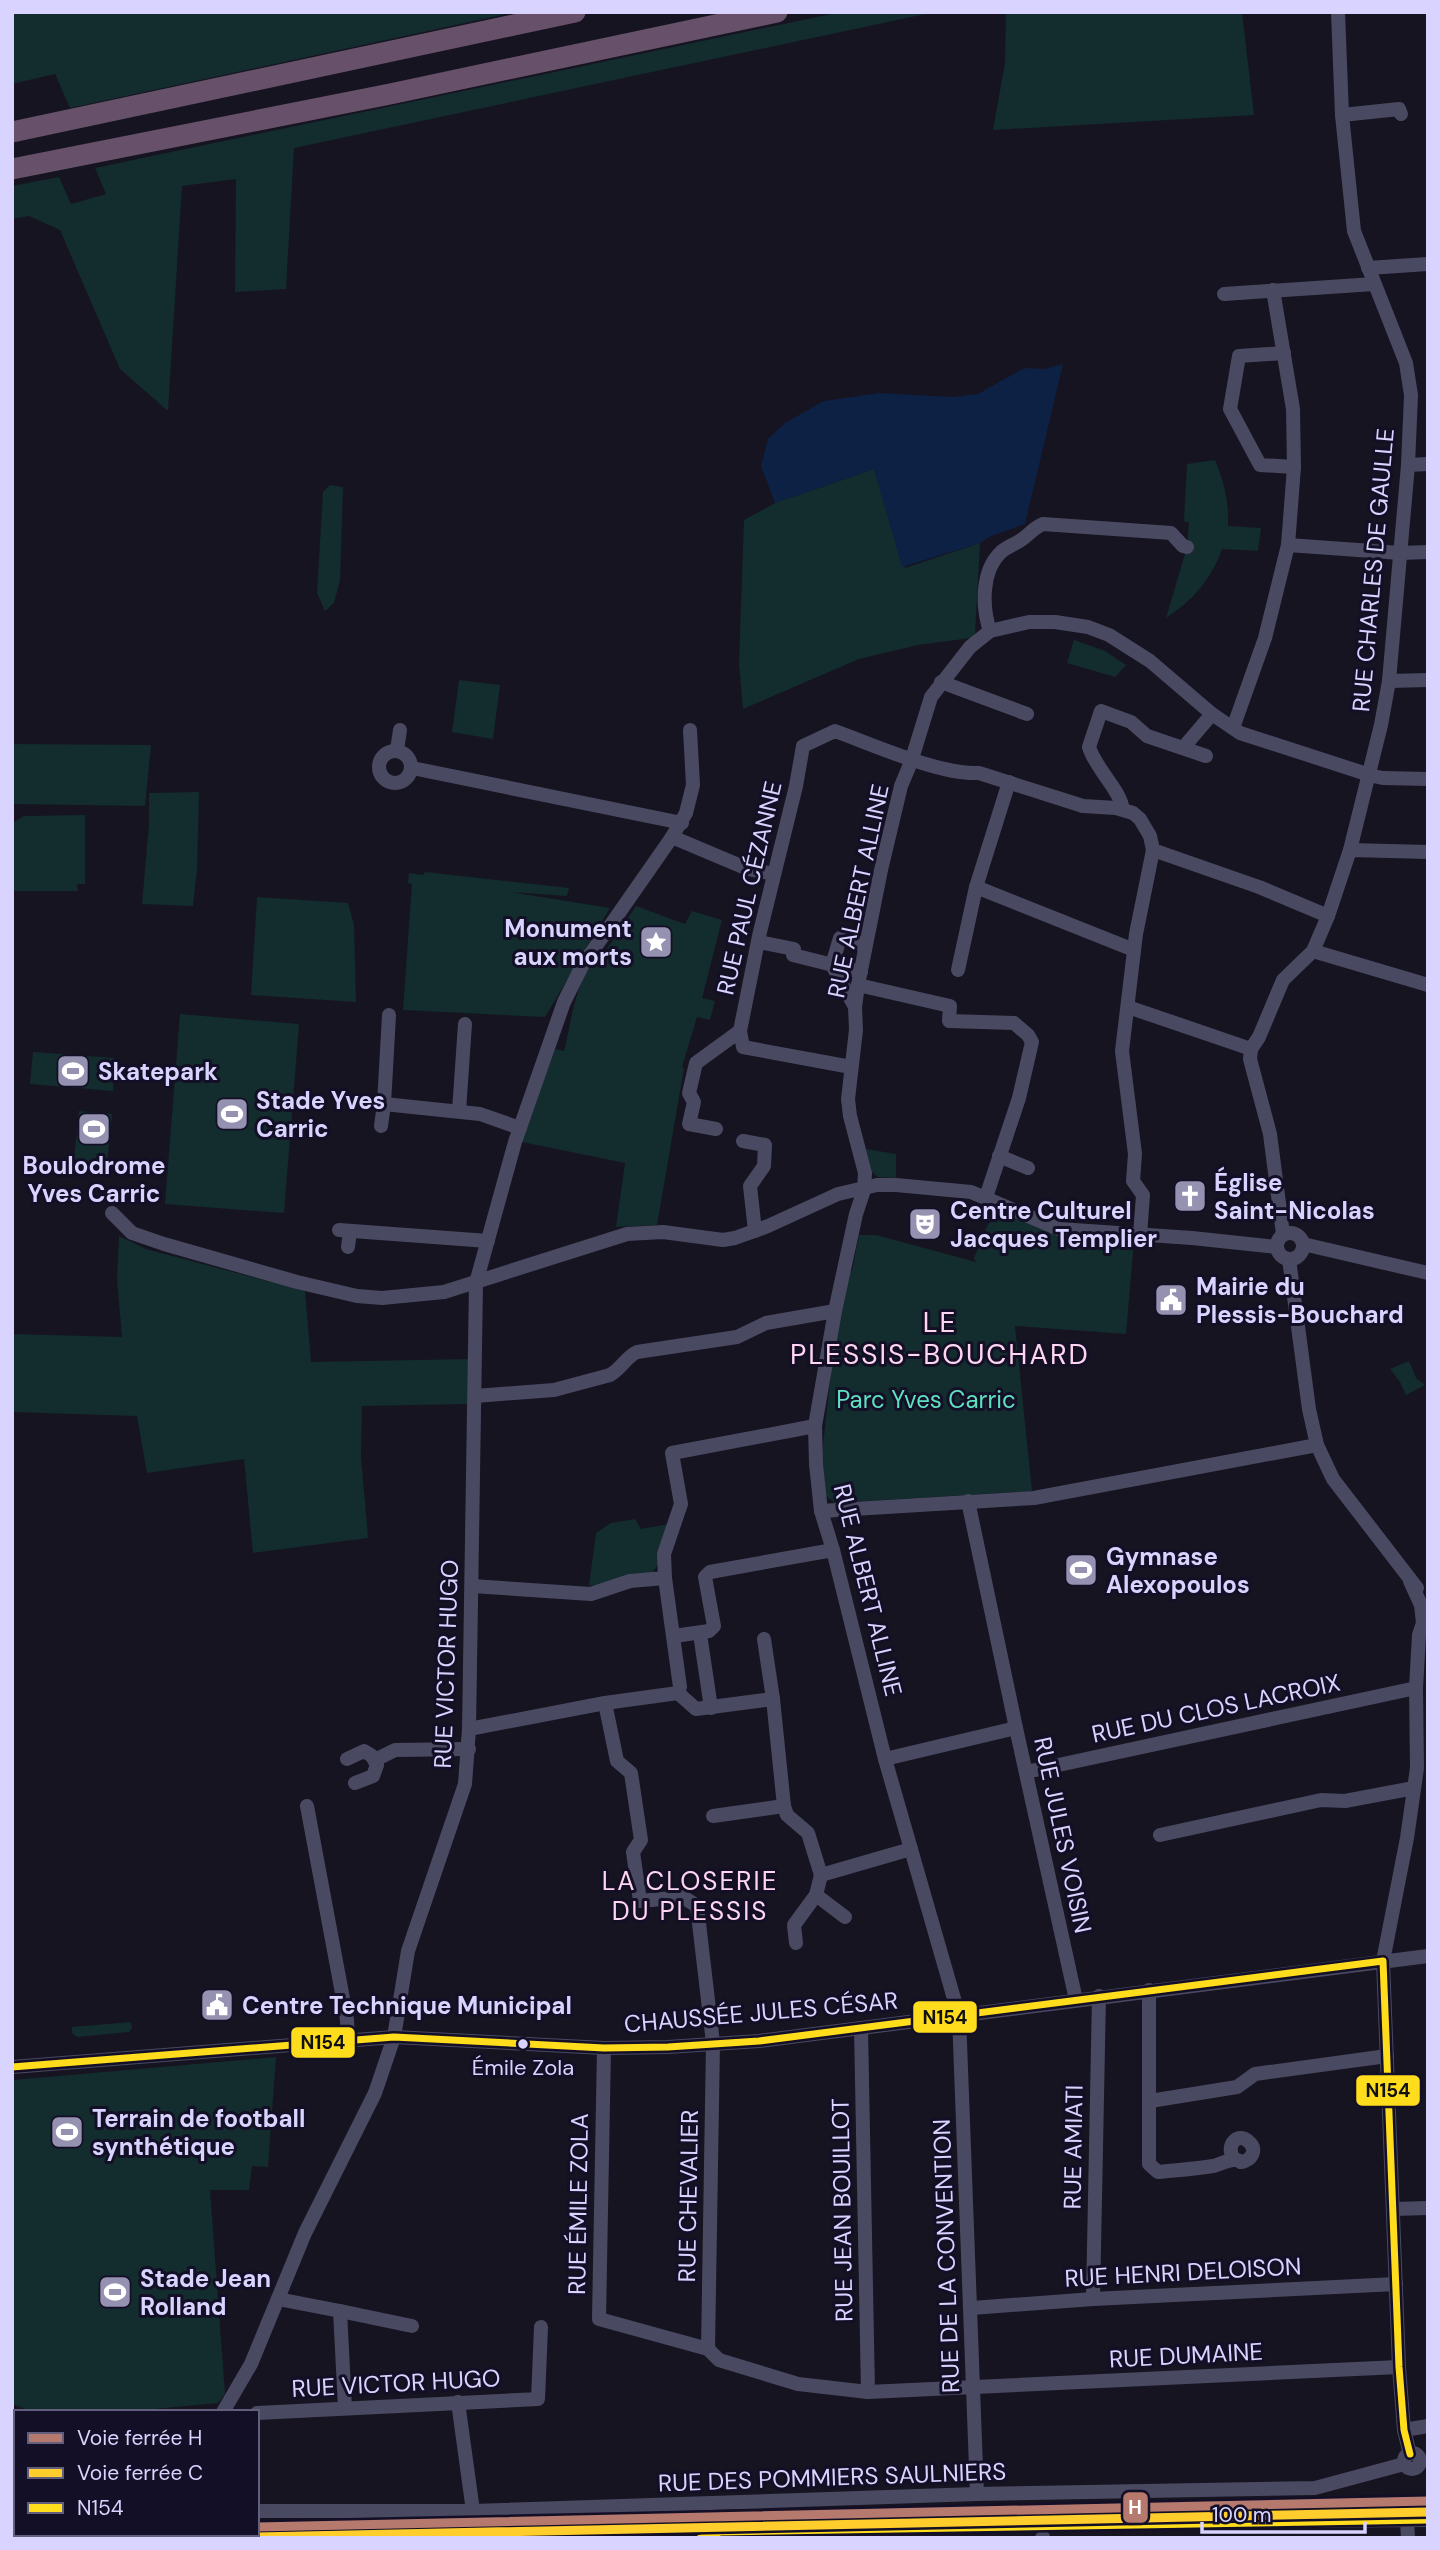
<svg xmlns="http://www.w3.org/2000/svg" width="1440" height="2550" viewBox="0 0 1440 2550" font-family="'DM Sans',sans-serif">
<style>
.green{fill:#132c2d}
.water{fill:#0d2144}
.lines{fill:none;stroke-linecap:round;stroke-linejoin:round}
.minor{stroke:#4a4962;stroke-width:14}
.highway{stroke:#67516a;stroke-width:21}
.bus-1-casing{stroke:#130f26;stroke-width:12}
.bus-1{stroke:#ffdc1c;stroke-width:7}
.rail-1-casing{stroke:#130f26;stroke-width:14}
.rail-2-casing{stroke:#130f26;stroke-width:14}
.rail-1{stroke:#b5796e;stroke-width:9}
.rail-2{stroke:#ffcd2c;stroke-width:9}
.bus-dot{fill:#d9d4ff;stroke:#130f26;stroke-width:2.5}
.labels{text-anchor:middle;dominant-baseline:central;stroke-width:6;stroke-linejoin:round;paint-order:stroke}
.bus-label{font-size:22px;fill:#d9d4ff;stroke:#130f26}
.street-label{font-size:24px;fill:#d9d4ff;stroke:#130f26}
.poi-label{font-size:24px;font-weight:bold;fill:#d9d4ff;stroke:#130f26;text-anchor:start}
.park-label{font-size:24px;fill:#5fe0c0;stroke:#130f26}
.neighbourhood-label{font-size:26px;letter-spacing:2px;fill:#ffd6f0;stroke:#130f26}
.quarter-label{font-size:28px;letter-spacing:2px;fill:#ffd6f0;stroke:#130f26}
.line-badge{stroke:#130f26;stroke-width:2.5}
.badge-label{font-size:19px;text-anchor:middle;font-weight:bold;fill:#fff}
.pale-badge-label{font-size:19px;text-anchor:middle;font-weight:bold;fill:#111}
</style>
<rect width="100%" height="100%" fill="#161421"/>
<g class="green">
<polygon points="12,12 516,12 70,108 55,74 12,84"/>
<polygon points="841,12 935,12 294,148 286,289 235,292 236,179 182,186 168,411 120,369 60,230 29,216 12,219 12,186 59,177 71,204 106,194 95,168"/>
<polygon points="1006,12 1242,12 1254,115 993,130 1005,63"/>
<path d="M1215 460C1224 482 1229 501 1228 526L1261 528 1258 551 1222 549C1211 580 1193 600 1166 618L1187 547 1189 523 1184 521 1187 464Z"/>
<polygon points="874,469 905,568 980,543 975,634 971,638 918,645 859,659 743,709 739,664 744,520 775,503"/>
<polygon points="330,485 343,487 340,580 334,603 325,611 317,593 323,492"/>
<polygon points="1074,640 1105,651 1126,665 1115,677 1067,663"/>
<polygon points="459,680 500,685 493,739 452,732"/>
<polygon points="12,744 151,745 145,806 12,804"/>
<polygon points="199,792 197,869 193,906 142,904 149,824 149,793"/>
<polygon points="85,815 85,884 77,884 78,891 12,891 12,823 24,816"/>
<polygon points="425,872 569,888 567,896 510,892 610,908 545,1017 403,1010 412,884 408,883 409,873 423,875"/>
<polygon points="257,897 348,903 354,925 356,1002 251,995"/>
<path d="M636 906 685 924 692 911 722 920 702 998 715 1001 710 1020 697 1017 682 1067 684 1068 657 1225 616 1227 625 1163 522 1142 551 1048 564 1051C571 1024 574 990 590 967L594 968Z"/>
<polygon points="180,1014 299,1024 284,1213 165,1204"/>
<polygon points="33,1052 115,1058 113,1091 30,1084"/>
<polygon points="79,1111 112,1114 107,1164 74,1161"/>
<polygon points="866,1149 896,1154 896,1178 878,1177 872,1172"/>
<polygon points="1005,1214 1058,1233 1134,1241 1126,1334 1015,1326 1032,1491 835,1503 826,1496 822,1454 838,1310 846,1270 852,1271 859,1235 876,1235 976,1262 974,1258 988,1224"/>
<polygon points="119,1236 146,1249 305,1291 311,1362 470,1359 470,1404 362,1406 361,1456 368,1538 253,1553 244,1459 147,1473 137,1416 12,1412 12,1334 122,1337 117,1279"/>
<polygon points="1409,1361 1416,1378 1425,1385 1406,1395 1400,1382 1390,1369"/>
<polygon points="635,1519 641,1529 669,1524 658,1565 651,1574 596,1586 589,1585 596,1533 611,1523"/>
<polygon points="131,2022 132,2028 129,2032 77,2037 72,2033 72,2027"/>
<polygon points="276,2057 268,2167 252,2166 249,2190 210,2190 225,2394 218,2403 122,2412 34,2412 12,2404 12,2080"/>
</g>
<polygon class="water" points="1063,364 1025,524 989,537 980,543 902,567 874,469 775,503 761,466 768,439 785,423 824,401 879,393 952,397 978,394 1024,368 1044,369"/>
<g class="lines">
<g class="minor">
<polyline points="1342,115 1399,109 1401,114"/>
<polyline points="1368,268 1428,264"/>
<polyline points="1224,294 1374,284"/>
<polyline points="1284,353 1239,356 1230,409 1260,465 1294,467"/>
<polyline points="1408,465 1428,464"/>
<polyline points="1288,545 1400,553 1428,552"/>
<path d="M990 631C982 607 981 571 1001 552 1007 547 1015 544 1021 540 1029 535 1033 528 1043 524L1171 533 1183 546 1187 547"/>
<polyline points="1389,681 1428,680"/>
<polyline points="941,682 1027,714"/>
<polyline points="1233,728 1265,638 1288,545 1294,467 1293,409 1273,290"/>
<polyline points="1183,748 1212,714"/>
<polyline points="397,750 400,730"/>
<circle cx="395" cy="767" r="16"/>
<polyline points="412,768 682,823"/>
<path d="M1122 809C1124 795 1095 768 1089 747L1101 711 1131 722 1147 736 1206 756"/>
<polyline points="672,837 748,869 774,874"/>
<polyline points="1153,850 1259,887 1328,916"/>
<polyline points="1350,850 1428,852"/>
<polyline points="976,887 1134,950"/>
<polyline points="759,942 794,949 793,955 861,972"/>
<polyline points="1313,951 1428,985"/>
<polyline points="958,970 976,887 1009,782"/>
<polyline points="858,985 950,1006 949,1021 1014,1023 1028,1035 1032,1042 1019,1098 986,1197"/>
<polyline points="855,1007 832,965 840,938 860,943 865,949"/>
<polyline points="1128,1007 1251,1049"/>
<polyline points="389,1015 384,1104 480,1114 520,1128"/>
<path d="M851 1067 743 1047 740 1031 759 936 796 786 803 746 835 731C874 745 940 775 979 773L1083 806 1116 808 1133 813 1140 819 1150 836 1153 850 1136 934 1122 1051 1135 1154 1133 1181 1143 1195 1140 1235"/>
<polyline points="459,1111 465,1024"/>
<polyline points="381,1126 384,1104"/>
<polyline points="716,1129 689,1124 694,1102 689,1093 696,1063 740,1031"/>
<polyline points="743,1141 765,1145 764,1166 750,1186 755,1231"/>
<polyline points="999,1156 1028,1168"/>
<polyline points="112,1213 132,1233 164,1244 297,1282 357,1296 382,1298 444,1292 627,1234 663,1232 723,1240 735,1238 768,1226 838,1194 877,1185 896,1185 971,1192 1059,1229 1192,1238 1277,1247"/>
<polyline points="339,1230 488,1241"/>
<circle cx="1290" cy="1246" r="13"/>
<polyline points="1283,1234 1270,1134 1250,1059 1251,1049 1259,1037 1283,980 1313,951 1328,916 1350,850 1381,725 1389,681 1408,465 1411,395 1406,363 1354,231 1342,115 1338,12"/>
<polyline points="1303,1244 1428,1273"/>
<polyline points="348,1247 350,1231"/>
<polyline points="1289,1259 1309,1409 1317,1445 1333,1479 1417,1588"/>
<path d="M475 1396 554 1390 610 1375C621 1369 626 1357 637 1352L737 1337 766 1323 835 1311"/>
<polyline points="968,1501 1016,1728"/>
<polyline points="821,1511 1034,1498 1317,1445"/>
<polyline points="472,1586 591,1594 630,1581 665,1578 664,1554 681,1504 672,1453 815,1426"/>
<polyline points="700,1634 711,1708"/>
<polyline points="674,1636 709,1631 714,1626 705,1577 710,1572 833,1550"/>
<polyline points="764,1639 773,1699"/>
<polyline points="678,1693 696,1709 773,1699 784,1806 787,1815 808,1833 821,1875 911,1849"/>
<polyline points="605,1703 617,1761 631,1773 641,1840 633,1852 640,1901 683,1897 697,1906 713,2043 708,2349"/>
<polyline points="469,1729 605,1703 678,1693 680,1687 665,1578"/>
<polyline points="347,1759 364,1751 372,1756 377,1765 373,1776 355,1783"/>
<polyline points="885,1759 1016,1728 1076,2000"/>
<polyline points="375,1760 395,1750 469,1749"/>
<polyline points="1026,1772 1416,1688"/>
<polyline points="307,1806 347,2020 348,2040"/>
<polyline points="713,1816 784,1806"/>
<polyline points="1160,1835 1321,1800 1345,1801 1414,1788"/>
<polyline points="816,1895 845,1917"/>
<polyline points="796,1943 794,1925 816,1895 821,1875"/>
<path d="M1149 1990V2164L1158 2172C1176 2170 1195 2169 1213 2166 1220 2165 1228 2159 1235 2160 1243 2160 1237 2164 1245 2161 1253 2158 1256 2149 1250 2143 1239 2130 1224 2145 1234 2159"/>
<polyline points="861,2028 868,2392"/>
<polyline points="604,2048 599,2319 708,2349 719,2360 798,2384 868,2392 1399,2367"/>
<polyline points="12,2067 394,2037 604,2048 668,2047 759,2041 1428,1956"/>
<polyline points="1150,2101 1237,2087 1255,2074 1387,2056"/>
<polyline points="1394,2209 1428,2208"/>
<polyline points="278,2299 340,2311 345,2408"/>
<polyline points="1093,2299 1099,1996"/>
<polyline points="972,2308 1093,2299 1396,2284"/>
<polyline points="340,2311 412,2326"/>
<polyline points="458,2402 473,2511"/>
<polyline points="223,2412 251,2364 305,2233 375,2093 394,2037 408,1951 465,1784 469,1729 476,1283 515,1142 564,1002 582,966 672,837 686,813 693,785 690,730"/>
<polyline points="257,2413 538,2399 541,2327"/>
<polyline points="1404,2430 1428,2426"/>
<circle cx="1412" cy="2461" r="8"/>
<polyline points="1410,2454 1404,2430 1399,2367 1383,1961 1407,1838 1417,1768 1416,1688 1419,1635 1423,1623 1421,1605 1410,1581"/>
<polyline points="977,2494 959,2016 885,1759 833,1550 821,1511 816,1464 815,1426 835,1311 856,1214 864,1190 865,1173 850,1116 848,1099 856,1030 855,1007 858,985 881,870 901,786 911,762 931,697 970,647 990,631 1029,622 1055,622 1088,627 1109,635 1150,661 1212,714 1240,733 1373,776 1383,778 1428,779"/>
<polyline points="12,2511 16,2511"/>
<polyline points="257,2511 473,2511 977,2494 1315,2488 1404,2464"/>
<polyline points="1407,2520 1408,2538"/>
<polyline points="1274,2521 1428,2520"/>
<polyline points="1042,2538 1043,2537"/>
</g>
<g class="highway">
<polyline points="12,132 575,12"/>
<polyline points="12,169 390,94 777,12"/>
</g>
<defs>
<g id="bus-1">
<polyline points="12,2067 394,2037 604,2048 668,2047 759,2041 1383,1961 1399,2367 1404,2430 1410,2454"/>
<polyline points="700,2538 721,2532 1428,2520"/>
</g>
</defs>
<use href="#bus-1" class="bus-1-casing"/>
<use href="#bus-1" class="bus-1"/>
<defs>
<g id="rail-1">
<polyline points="257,2527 1428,2501"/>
<polyline points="97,2538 231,2534"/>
</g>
<polyline id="rail-2" points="257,2537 1428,2512"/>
</defs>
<use href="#rail-1" class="rail-1-casing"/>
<use href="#rail-2" class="rail-2-casing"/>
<use href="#rail-1" class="rail-1"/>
<use href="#rail-2" class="rail-2"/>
</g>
<defs>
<symbol id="sight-square" viewBox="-11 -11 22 22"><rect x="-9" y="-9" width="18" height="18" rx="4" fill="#9591b1" stroke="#130f26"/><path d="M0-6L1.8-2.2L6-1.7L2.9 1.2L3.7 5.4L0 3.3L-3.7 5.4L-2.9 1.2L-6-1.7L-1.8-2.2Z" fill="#fff"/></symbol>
<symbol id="stadium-square" viewBox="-11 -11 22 22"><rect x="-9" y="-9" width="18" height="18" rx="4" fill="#9591b1" stroke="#130f26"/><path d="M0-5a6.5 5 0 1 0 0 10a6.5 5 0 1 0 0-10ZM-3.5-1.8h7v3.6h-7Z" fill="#fff"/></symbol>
<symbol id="church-square" viewBox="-11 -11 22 22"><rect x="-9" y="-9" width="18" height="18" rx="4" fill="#9591b1" stroke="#130f26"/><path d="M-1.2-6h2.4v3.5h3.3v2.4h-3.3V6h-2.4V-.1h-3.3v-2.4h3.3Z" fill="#fff"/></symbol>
<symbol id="theatre-square" viewBox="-11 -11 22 22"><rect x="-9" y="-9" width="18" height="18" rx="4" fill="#9591b1" stroke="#130f26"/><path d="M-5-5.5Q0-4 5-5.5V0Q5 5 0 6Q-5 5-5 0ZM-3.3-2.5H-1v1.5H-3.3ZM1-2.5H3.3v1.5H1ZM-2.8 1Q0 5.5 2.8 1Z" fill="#fff"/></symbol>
<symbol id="civic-square" viewBox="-11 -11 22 22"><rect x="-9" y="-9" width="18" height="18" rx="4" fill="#9591b1" stroke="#130f26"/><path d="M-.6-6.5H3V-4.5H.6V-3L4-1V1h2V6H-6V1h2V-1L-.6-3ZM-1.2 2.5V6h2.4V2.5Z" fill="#fff"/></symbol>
</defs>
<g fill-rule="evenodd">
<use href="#sight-square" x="637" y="923" width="38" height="38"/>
<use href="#stadium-square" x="54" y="1052" width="38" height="38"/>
<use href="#stadium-square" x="213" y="1095" width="38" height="38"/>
<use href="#stadium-square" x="75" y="1110" width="38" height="38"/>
<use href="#church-square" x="1171" y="1177" width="38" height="38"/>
<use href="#theatre-square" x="906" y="1205" width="38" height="38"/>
<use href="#civic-square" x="1152" y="1281" width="38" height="38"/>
<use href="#stadium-square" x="1062" y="1551" width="38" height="38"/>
<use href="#civic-square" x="198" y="1986" width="38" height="38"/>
<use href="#stadium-square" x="48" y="2113" width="38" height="38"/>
<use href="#stadium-square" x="96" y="2273" width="38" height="38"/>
</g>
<circle class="bus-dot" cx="523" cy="2044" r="6"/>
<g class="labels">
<g class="bus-label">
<text x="523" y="2067">Émile Zola</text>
</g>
<g class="street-label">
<text transform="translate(1373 570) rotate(-85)">RUE CHARLES DE GAULLE</text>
<text transform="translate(749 888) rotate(-77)">RUE PAUL CÉZANNE</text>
<text transform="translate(858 891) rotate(-78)">RUE ALBERT ALLINE</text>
<text transform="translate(868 1590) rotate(76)">RUE ALBERT ALLINE</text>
<text transform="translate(446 1664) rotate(-88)">RUE VICTOR HUGO</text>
<text transform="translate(1216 1708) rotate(-12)">RUE DU CLOS LACROIX</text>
<text transform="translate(1063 1835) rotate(78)">RUE JULES VOISIN</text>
<text transform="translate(761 2012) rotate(-5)">CHAUSSÉE JULES CÉSAR</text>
<text transform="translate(1073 2147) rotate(-89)">RUE AMIATI</text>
<text transform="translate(688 2196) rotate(-89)">RUE CHEVALIER</text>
<text transform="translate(578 2204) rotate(-89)">RUE ÉMILE ZOLA</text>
<text transform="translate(842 2210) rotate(-91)">RUE JEAN BOUILLOT</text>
<text transform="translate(946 2256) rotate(-92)">RUE DE LA CONVENTION</text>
<text transform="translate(1183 2272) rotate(-3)">RUE HENRI DELOISON</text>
<text transform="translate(1186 2355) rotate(-3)">RUE DUMAINE</text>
<text transform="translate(396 2383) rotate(-3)">RUE VICTOR HUGO</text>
<text transform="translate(832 2477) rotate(-2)">RUE DES POMMIERS SAULNIERS</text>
</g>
<g class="poi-label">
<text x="632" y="928" text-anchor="end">Monument<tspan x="632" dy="28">aux morts</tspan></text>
<text x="98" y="1071">Skatepark</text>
<text x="256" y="1100">Stade Yves<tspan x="256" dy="28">Carric</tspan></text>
<text x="94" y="1165" text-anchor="middle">Boulodrome<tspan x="94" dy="28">Yves Carric</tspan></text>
<text x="1214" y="1182">Église<tspan x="1214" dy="28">Saint-Nicolas</tspan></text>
<text x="950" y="1210">Centre Culturel<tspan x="950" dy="28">Jacques Templier</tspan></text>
<text x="1196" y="1286">Mairie du<tspan x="1196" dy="28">Plessis-Bouchard</tspan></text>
<text x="1106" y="1556">Gymnase<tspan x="1106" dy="28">Alexopoulos</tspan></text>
<text x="242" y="2005">Centre Technique Municipal</text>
<text x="92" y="2118">Terrain de football<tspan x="92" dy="28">synthétique</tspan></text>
<text x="140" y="2278">Stade Jean<tspan x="140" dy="28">Rolland</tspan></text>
</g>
<g class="park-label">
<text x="926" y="1399">Parc Yves Carric</text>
</g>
<g class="neighbourhood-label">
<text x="690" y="1881">LA CLOSERIE<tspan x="690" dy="30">DU PLESSIS</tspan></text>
</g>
<g class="quarter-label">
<text x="940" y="1322">LE<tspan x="940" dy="32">PLESSIS-BOUCHARD</tspan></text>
</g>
</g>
<g class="line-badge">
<rect x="912" y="2000" width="66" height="34" rx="7" fill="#ffdc1c"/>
<rect x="290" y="2026" width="66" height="33" rx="7" fill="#ffdc1c"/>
<rect x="1355" y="2074" width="66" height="33" rx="7" fill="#ffdc1c"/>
<rect x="1122" y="2491" width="27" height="33" rx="7" fill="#b5796e"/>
</g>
<g class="badge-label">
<text x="1135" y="2514">H</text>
</g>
<g class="pale-badge-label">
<text x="945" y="2024">N154</text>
<text x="323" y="2049">N154</text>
<text x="1388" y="2097">N154</text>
</g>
<rect width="1440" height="2550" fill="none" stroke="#d9d4ff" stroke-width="28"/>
<rect x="14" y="2410" width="245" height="126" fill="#130f26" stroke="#625e7d" stroke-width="2"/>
<rect x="28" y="2433" width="35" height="10" fill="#b5796e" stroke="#625e7d" stroke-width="2"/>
<text x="77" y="2445" font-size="21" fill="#d9d4ff">Voie ferrée H</text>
<rect x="28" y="2468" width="35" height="10" fill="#ffcd2c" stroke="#625e7d" stroke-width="2"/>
<text x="77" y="2480" font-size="21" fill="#d9d4ff">Voie ferrée C</text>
<rect x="28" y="2503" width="35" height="10" fill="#ffdc1c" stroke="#625e7d" stroke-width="2"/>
<text x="77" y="2515" font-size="21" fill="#d9d4ff">N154</text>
<path d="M1202 2522v10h163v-10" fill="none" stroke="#d9d4ff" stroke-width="3.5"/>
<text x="1212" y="2522" font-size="21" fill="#d9d4ff" stroke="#130f26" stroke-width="5" paint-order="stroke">100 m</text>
</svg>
